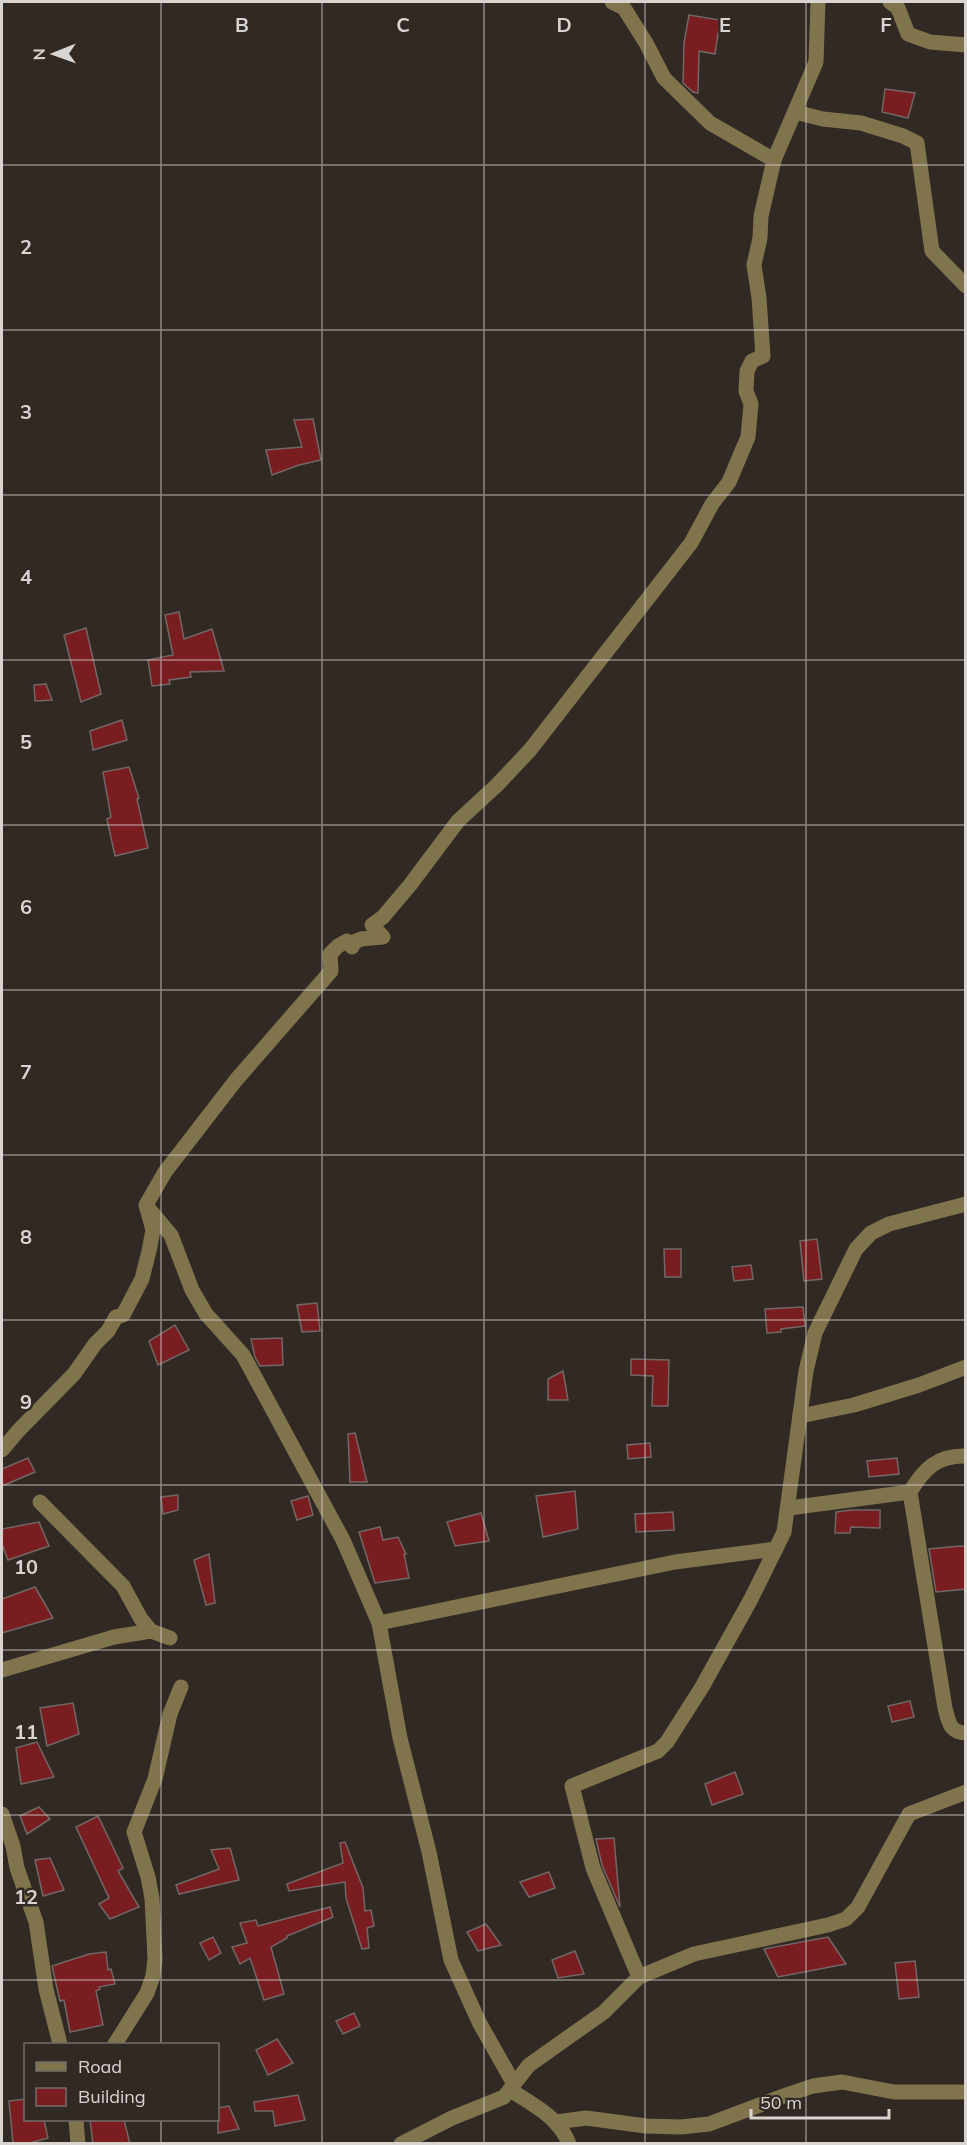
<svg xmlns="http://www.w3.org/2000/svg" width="967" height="2145" viewBox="0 0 967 2145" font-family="Mulish,sans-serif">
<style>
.building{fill:#791d20;stroke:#736766;stroke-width:1.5}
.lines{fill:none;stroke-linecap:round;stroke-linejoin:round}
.minor{stroke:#80744d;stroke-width:15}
.grid{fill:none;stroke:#dad4d1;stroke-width:1.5;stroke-opacity:0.55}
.grid-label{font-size:20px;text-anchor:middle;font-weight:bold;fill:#dad4d1;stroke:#312924;stroke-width:5;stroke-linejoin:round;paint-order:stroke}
</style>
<rect width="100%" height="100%" fill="#312924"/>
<g class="building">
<polygon points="689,15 720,20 715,54 699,51 698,93 693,92 683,83 684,43"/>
<polygon points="885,89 915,93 908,118 882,112"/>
<polygon points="313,419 321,460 299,465 272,475 266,450 302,447 294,420"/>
<polygon points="179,612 184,639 212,629 224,671 190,672 191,677 169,680 170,684 152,686 148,660 173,655 165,615"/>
<polygon points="86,628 101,694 81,702 64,635"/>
<polygon points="46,684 52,700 35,701 34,685"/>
<polygon points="122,720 127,740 93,750 90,731"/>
<polygon points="129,767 139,798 137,799 148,848 115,856 107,819 111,817 103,772"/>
<polygon points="817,1239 822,1279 804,1281 800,1241"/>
<polygon points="664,1249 681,1249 681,1277 665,1277"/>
<polygon points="751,1265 753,1279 734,1281 732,1267"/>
<polygon points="317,1303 320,1331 302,1332 297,1305"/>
<polygon points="803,1307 805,1326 781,1329 781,1332 767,1333 765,1309"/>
<polygon points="175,1325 189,1350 158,1365 149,1341"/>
<polygon points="282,1338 283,1365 260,1366 255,1357 251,1339"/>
<polygon points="631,1359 669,1360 668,1406 652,1406 653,1376 631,1375"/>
<polygon points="563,1371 568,1400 548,1400 548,1379"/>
<polygon points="355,1433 367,1482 350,1482 348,1434"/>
<polygon points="650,1443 651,1457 628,1459 627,1445"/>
<polygon points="28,1458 35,1472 2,1486 2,1469"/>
<polygon points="897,1458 899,1474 869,1477 867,1461"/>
<polygon points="575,1491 578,1529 543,1537 536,1496"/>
<polygon points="178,1495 178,1510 163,1514 161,1497"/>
<polygon points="308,1496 313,1515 297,1520 291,1501"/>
<polygon points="851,1510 880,1510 880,1528 851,1527 850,1533 835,1533 836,1512"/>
<polygon points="673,1512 674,1530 636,1532 635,1514"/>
<polygon points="481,1513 489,1541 455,1546 447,1522"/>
<polygon points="39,1522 49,1546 8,1560 2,1544 2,1529"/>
<polygon points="380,1527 383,1540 398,1537 406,1554 404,1554 409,1578 375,1583 359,1532"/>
<polygon points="960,1546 966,1547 966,1589 936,1592 929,1549"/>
<polygon points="209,1554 215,1603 206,1605 194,1560"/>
<polygon points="35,1587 53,1618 2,1633 2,1599"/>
<polygon points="910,1701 914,1717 892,1722 888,1706"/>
<polygon points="73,1703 79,1734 47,1746 40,1708"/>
<polygon points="37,1742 54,1777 21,1784 16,1748"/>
<polygon points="735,1772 743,1794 712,1805 705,1784"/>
<polygon points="39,1807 50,1819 27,1834 20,1816"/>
<polygon points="98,1816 123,1868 118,1871 139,1907 110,1919 99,1904 109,1898 76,1827"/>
<polygon points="614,1838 620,1907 602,1865 596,1839"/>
<polygon points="345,1842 363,1888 365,1911 371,1910 374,1926 367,1928 369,1948 362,1949 346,1898 345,1882 289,1891 287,1884 343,1863 340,1843"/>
<polygon points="230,1848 239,1880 179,1894 176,1885 219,1869 211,1850"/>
<polygon points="50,1858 64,1890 43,1896 35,1860"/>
<polygon points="549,1872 555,1888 529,1897 520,1882"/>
<polygon points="330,1907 333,1917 287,1936 287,1938 271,1947 284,1994 264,2000 250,1958 240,1964 232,1947 247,1943 240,1923 256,1920 258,1926"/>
<polygon points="486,1924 501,1945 478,1951 467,1932"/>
<polygon points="213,1937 221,1953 209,1960 200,1943"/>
<polygon points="828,1937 846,1964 778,1977 764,1949"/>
<polygon points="575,1951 584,1974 558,1978 552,1960"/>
<polygon points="106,1952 108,1970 111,1969 115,1984 99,1987 100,1989 96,1991 103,2025 70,2032 64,2000 60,2001 52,1966 89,1954"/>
<polygon points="915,1961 919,1997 899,1999 895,1963"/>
<polygon points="354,2013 360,2026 343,2034 336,2021"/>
<polygon points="277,2039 293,2063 268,2075 256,2050"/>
<polygon points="298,2095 305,2120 275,2126 273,2111 255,2111 254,2102"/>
<polygon points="26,2099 26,2120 44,2120 48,2138 26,2144 13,2144 9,2101"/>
<polygon points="229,2106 239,2129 218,2133 218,2108"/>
<polygon points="90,2120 124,2120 130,2144 93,2144"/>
</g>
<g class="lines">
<g class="minor">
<polyline points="612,2 624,8 646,43 664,78 710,123 774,160"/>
<polyline points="890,2 898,8 908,34 930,42 966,45"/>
<polyline points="795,112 823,119 861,123 903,136 917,143 932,251 966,286"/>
<polyline points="149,1209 171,1235 192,1290 206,1314 243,1355 343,1540 379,1623 400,1738 429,1852 451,1960 479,2022 514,2084"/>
<polyline points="800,1416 854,1405 919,1385 966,1367"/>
<polyline points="2,1450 18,1431 74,1374 95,1344 108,1331 116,1317 123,1315 142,1279 149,1251 153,1230 146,1205 165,1172 236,1080 331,971 330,954 338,946 347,941 352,947 354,942 361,939 383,937 372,925 383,917 410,885 458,821 497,785 530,750 691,543 712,504 729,482 742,451 748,437 751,404 746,391 747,371 752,361 763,356 759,298 754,265 760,238 761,216 774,160 816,62 818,2"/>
<path d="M910 1492 945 1708C949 1722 949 1732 966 1733"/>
<polyline points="40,1502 123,1586 141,1619 151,1631"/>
<path d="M789 1508 910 1492C924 1469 937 1455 966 1456"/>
<polyline points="379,1623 675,1562 776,1549"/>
<polyline points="2,1670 114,1637 151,1631 170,1638"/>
<polyline points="2,1814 13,1846 17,1868 36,1922 46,1989 60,2044"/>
<polyline points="639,1977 593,1868 572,1786 658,1751 667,1742 702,1687 751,1599 784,1532 806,1371 815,1333 856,1249 871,1233 889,1224 966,1204"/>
<polyline points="115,2044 147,1993 153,1976 155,1959 152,1898 148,1877 134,1832 155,1779 170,1714 181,1687"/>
<path d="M510 2090C532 2104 560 2118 569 2144"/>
<polyline points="76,2120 78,2144"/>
<polyline points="556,2122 586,2118 646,2126 681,2127 709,2124 789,2094 813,2086 842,2082 894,2092 966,2092"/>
<polyline points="401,2144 452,2118 504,2097 529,2065 604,2012 639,1977 694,1954 828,1925 846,1919 858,1907 909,1814 966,1792"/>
</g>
</g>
<path class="grid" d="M161 2V2044M322 2V2144M484 2V2144M645 2V2144M806 2V2144M2 165H966M2 330H966M2 495H966M2 660H966M2 825H966M2 990H966M2 1155H966M2 1320H966M2 1485H966M2 1650H966M2 1815H966M2 1980H966M161 2120V2144"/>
<g class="grid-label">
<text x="242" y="32">B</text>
<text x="403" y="32">C</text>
<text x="564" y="32">D</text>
<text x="725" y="32">E</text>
<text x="886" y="32">F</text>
<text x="26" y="254">2</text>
<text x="26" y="419">3</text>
<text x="26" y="584">4</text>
<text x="26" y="749">5</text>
<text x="26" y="914">6</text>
<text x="26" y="1079">7</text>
<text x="26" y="1244">8</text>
<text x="26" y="1409">9</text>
<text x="26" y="1574">10</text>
<text x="26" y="1739">11</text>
<text x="26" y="1904">12</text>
</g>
<rect width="967" height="2145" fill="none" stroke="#dad4d1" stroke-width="6"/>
<rect x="24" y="2043" width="195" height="78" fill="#312924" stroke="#756d69" stroke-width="1.5"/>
<rect x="36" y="2062" width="30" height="9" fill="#80744d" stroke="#756d69" stroke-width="1.5"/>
<text x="78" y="2073" font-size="18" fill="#dad4d1">Road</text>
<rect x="36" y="2088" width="30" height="18" fill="#791d20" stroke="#756d69" stroke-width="1.5"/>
<text x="78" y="2103" font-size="18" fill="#dad4d1">Building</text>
<g transform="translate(54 54) rotate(269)" stroke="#312924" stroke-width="4.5" paint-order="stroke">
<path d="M0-4.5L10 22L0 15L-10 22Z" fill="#dad4d1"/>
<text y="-9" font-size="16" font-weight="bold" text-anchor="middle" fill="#dad4d1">N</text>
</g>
<path d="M751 2109v9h138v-9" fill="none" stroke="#dad4d1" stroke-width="3"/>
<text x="760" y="2109" font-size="18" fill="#dad4d1" stroke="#312924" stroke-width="4.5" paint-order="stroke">50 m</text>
</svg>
